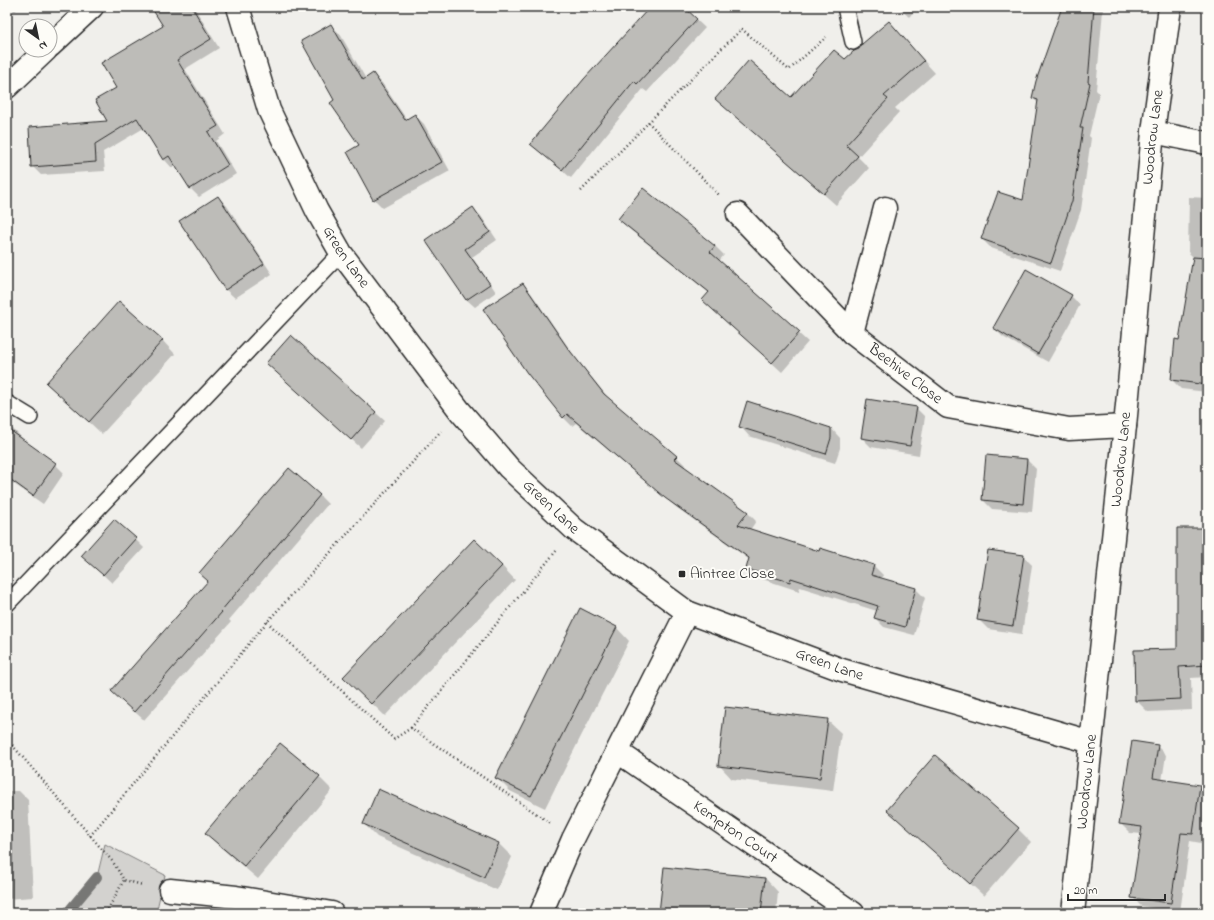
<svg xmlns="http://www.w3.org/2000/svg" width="1214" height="920" viewBox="0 0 1214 920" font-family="'Indie Flower',sans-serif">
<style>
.green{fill:#d3d2cf;stroke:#7f7e7d}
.shadow{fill:#0003}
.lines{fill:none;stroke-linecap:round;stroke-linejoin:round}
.stream{stroke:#777775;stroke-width:10}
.building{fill:#bdbcb8;stroke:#2b2b2b}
.service-casing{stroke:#2b2b2b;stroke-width:18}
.minor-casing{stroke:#2b2b2b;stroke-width:25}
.tertiary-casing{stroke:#2b2b2b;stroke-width:25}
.secondary-casing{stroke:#2b2b2b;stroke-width:25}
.path{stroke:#2b2b2b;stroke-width:2.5;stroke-dasharray:1 3;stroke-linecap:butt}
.service{stroke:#fdfcf7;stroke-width:15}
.minor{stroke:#fdfcf7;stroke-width:22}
.tertiary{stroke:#fdfcf7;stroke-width:22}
.secondary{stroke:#fdfcf7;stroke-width:22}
.poi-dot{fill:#2b2b2b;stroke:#fdfcf7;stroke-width:1.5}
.labels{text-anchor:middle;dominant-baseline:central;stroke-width:4;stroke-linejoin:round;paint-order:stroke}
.street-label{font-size:16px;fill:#2b2b2b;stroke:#fdfcf7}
.poi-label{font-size:16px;fill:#2b2b2b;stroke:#fdfcf7;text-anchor:start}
</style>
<rect width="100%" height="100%" fill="#f0efeb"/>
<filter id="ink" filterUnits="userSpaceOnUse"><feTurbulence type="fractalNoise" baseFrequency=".025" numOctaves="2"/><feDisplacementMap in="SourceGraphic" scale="8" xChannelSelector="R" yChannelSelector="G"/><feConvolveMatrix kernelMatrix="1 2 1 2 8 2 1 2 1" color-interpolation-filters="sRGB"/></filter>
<g filter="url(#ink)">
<polygon class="green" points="105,844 165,875 156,913 67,913 97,877"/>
<g class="shadow">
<polygon points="10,7 19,7 15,11"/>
<polygon points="167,7 194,7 219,48 185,69 225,134 216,141 236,174 199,197 190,188 176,165 172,168 164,159 144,128 103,152 105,171 41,175 32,166 109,122 118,88 164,26"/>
<polygon points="651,7 683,7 705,28 647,92 643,89 571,178 532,144"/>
<polygon points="898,7 918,7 909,17"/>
<polygon points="1063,7 1100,7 1103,10 1096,90 1099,93 1089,136 1091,138 1081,210 1060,271 991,248 982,239 1024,202 1038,103 1033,98"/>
<polygon points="889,22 935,73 895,108 899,112 858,157 869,168 836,205 728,110 791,99 859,50"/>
<polygon points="331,25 340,34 366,79 373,74 382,83 407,120 415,115 424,124 450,171 383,208 374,199"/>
<polygon points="1207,46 1207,102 1201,96"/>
<polygon points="218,197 227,206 272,274 235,298 226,290 181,222"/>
<polygon points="1189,197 1207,198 1207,392 1181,389 1172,380 1194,258 1188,252"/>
<polygon points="473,209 481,216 497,240 472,257 496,292 475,307 467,300 427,240"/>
<polygon points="619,219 715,246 724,255 719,261 808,342 782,372 712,308 709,293 628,228"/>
<polygon points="1027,271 1071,296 1080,305 1048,362 1003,337 994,328"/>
<polygon points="522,284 531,293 575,357 610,400 676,456 685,465 684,467 747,512 756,521 750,530 819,552 874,566 883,575 881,579 916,589 925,598 914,635 884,627 875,618 877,611 800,587 799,591 756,577 747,568 750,560 676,507 576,423 572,426 563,417"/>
<polygon points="291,336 385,421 361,448 267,363"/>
<polygon points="162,340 175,354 102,434 47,383"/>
<polygon points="916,408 925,417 919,455 871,447 862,438"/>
<polygon points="7,426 13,429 22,438 21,440 55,464 64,473 43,504 7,479"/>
<polygon points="740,426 831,428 840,438 840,448 835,463 749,436"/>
<polygon points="1027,460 1036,469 1032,512 992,509 983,500"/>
<polygon points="319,495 328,504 229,620 231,622 144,720 121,700"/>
<polygon points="1207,529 1207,677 1191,678 1192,710 1148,712 1136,700 1178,650"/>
<polygon points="135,539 144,548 112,583 83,556"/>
<polygon points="1023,556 1032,565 1022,634 988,629 979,620"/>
<polygon points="502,566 515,580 385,716 358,690"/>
<polygon points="616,627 629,641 545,808 510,791 496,777"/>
<polygon points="827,720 841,733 833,791 732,779 719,765"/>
<polygon points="1157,746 1166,755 1162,781 1200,786 1207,794 1207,806 1201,843 1190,841 1180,912 1141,906 1132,897 1142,834 1130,833 1121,824"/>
<polygon points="319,777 332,790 258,879 219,846 206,833"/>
<polygon points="7,791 19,791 28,800 33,897 7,899"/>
<polygon points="888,810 1018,829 1031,842 984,896"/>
<polygon points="364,824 499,844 512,857 497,890 377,837"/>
<polygon points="765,878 778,892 776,913 660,913"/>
</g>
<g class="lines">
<polyline class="stream" points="67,913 97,877"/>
</g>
<g class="building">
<polygon points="151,7 192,7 211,39 177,60 218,126 208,132 228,165 190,189 169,156 163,160 137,118 95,144 96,162 31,167 29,127 107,121 95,100 116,88 101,63 163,26"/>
<polygon points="650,7 684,7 697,19 637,84 634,81 562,170 530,144 584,79"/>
<polygon points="1062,7 1094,7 1088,82 1090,83 1080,128 1083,128 1072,201 1051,263 981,239 998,192 1023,200 1038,100 1032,98 1036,81"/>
<polygon points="889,21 924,61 884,96 888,99 846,145 858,156 824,194 715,99 749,60 791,97 834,50 845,59 854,51 859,49 862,44"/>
<polygon points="331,24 363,80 373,73 405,120 415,114 442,162 373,200 347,152 359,145 330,103 334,100 301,41"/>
<polygon points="643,188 715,246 710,252 800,332 772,363 702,300 709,292 618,219"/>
<polygon points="218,196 264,264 225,290 179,221"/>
<polygon points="473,207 490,232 465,249 490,284 466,300 425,240"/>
<polygon points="1193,257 1207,258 1207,385 1171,380 1175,339 1179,340"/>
<polygon points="1026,269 1072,295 1038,354 993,328"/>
<polygon points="523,283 567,347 604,394 677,456 674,459 748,512 738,525 819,551 820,548 874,565 871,575 916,588 905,627 874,618 878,606 791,578 790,582 746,569 749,558 665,498 567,414 563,418 527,373 483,309"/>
<polygon points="119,301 163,340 89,422 46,383"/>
<polygon points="291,335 376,412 351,440 266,363"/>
<polygon points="867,399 917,407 910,446 861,438"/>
<polygon points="747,401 831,428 831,438 826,454 739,427"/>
<polygon points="7,428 56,463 33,496 7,477"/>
<polygon points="986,455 1027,459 1023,504 982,500"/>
<polygon points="289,468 320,495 221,611 222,612 134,712 111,691 208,581 199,573"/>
<polygon points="114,519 136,538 103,575 81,556"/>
<polygon points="1177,528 1207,528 1207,665 1179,667 1181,699 1135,701 1134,650 1177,649"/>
<polygon points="474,539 502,566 371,704 343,677"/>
<polygon points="988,550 1024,555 1013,626 977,620"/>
<polygon points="580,608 617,627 531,796 495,778"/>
<polygon points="725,707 828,719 820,778 718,766"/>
<polygon points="1132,741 1158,745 1153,778 1200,785 1193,834 1181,833 1171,903 1131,898 1142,827 1119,824"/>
<polygon points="280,743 320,776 244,866 205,833"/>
<polygon points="935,755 1019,828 970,884 887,810"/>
<polygon points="378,789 499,843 484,877 363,824"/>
<polygon points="664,867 765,878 761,913 659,913"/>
</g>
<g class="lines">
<defs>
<g id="service">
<polyline points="845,7 853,42"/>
<polyline points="7,403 30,417"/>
<polyline points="7,604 341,253"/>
</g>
<g id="minor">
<path id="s1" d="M238 7 269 110 317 211 341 253 460 411 509 468 574 529 687 612 842 670 1091 742"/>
<polyline points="1153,132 1207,143"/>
<path id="s2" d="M738 214 852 333 948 407 1069 429 1125 426"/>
<polyline points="852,333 885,208"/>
<path id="s3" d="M618 752 853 913"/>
<polyline points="170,890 236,897 332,913"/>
<polyline points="541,913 573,839 687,612"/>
</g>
<g id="tertiary">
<path id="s4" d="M1073 913 1125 426 1153 132 1170 7"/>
</g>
<g id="secondary">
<polyline points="50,46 92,7"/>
<polyline points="7,87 46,50"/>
</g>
</defs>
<use href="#service" class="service-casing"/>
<use href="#minor" class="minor-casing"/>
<use href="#tertiary" class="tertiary-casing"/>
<use href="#secondary" class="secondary-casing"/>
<g class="path">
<polyline points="648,122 719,195"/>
<polyline points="581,191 717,53 742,29 789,70 826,37"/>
<polyline points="267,622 394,739 411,728 550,823"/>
<polyline points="411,728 557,550"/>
<polyline points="7,739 113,862 124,880 143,885"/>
<polyline points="90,836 267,622 441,431"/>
<polyline points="106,913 124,880"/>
</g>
<use href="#service" class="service"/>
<use href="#minor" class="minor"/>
<use href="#tertiary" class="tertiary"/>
<use href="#secondary" class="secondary"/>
</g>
</g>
<rect class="poi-dot" x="678" y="570" width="8" height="8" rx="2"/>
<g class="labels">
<g class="street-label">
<text stroke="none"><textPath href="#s4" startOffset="780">Woodrow Lane</textPath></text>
<text stroke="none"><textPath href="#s1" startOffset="274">Green Lane</textPath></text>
<text stroke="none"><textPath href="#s2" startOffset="232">Beehive Close</textPath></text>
<text stroke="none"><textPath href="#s4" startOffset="456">Woodrow Lane</textPath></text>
<text stroke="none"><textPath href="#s1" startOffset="598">Green Lane</textPath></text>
<text stroke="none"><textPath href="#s1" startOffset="922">Green Lane</textPath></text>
<text stroke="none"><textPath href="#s4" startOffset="132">Woodrow Lane</textPath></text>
<text stroke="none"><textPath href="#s3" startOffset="142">Kempton Court</textPath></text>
</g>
<g class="poi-label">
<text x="690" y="574">Aintree Close</text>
</g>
</g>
<rect width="1214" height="920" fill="none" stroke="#fdfcf7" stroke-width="24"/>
<rect x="12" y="12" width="1190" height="896" fill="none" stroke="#2b2b2b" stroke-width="1.5" filter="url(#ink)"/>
<g transform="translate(38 38) rotate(147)"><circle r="19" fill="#fdfcf7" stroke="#a9a8a5"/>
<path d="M0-3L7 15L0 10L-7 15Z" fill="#2b2b2b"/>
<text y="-6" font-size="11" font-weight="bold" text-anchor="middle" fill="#2b2b2b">N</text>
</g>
<path d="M1068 894v6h97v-6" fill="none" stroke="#2b2b2b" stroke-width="2"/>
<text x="1074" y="894" font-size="12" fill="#2b2b2b" stroke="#fdfcf7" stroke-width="3" paint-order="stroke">20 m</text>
</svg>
